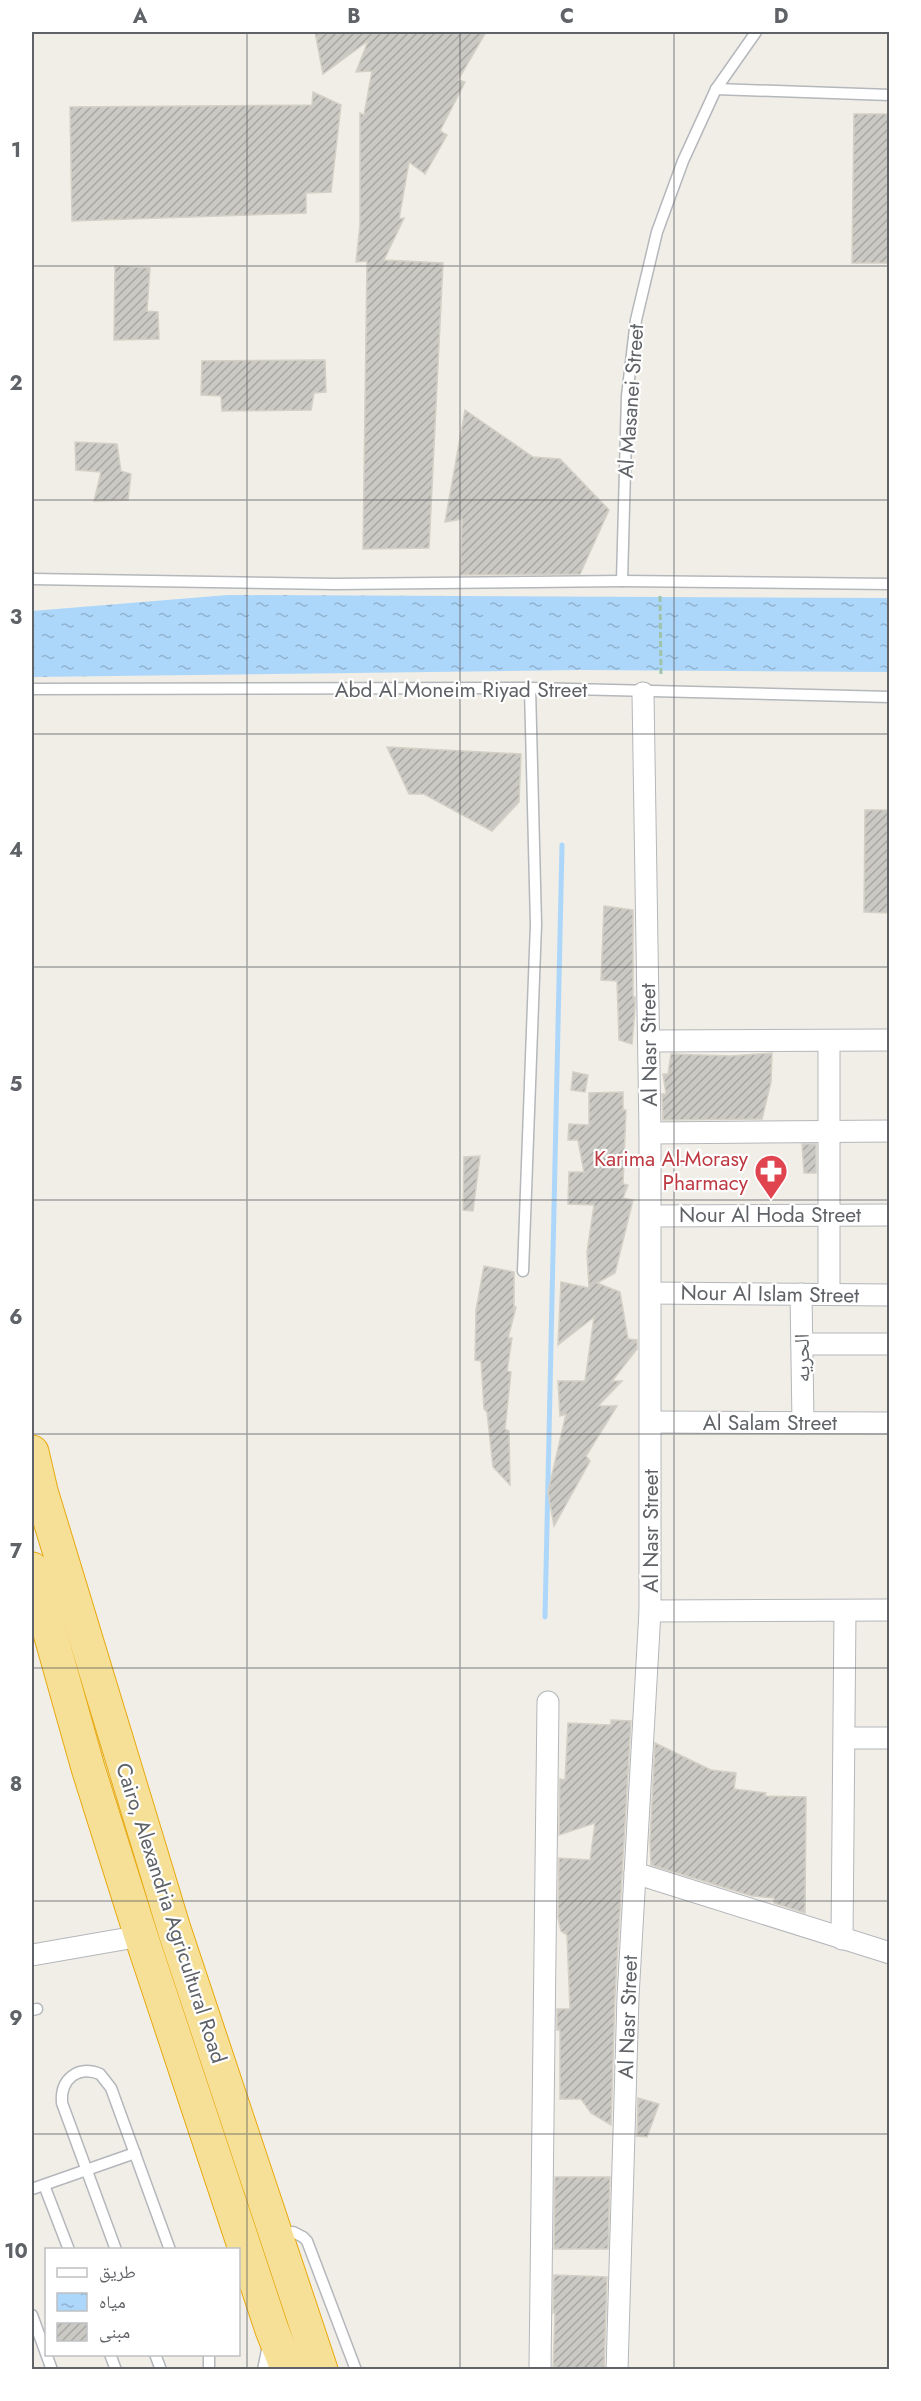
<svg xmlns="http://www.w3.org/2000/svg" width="921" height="2401" viewBox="0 0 921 2401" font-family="Jost,'Noto Naskh Arabic',sans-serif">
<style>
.water{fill:url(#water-ripples)}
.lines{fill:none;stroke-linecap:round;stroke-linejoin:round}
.stream{stroke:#add7fa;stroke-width:5}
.building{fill:url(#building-hatch);stroke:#d4d0c6;stroke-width:1.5}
.lane-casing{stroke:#b4b7bb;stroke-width:13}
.street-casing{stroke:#b4b7bb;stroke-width:23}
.highway-casing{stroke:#e8a90f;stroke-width:35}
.path{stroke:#9ec3a9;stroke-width:3;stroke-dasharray:6 3;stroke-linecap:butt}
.lane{stroke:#fff;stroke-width:10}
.street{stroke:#fff;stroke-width:21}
.highway{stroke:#f6e098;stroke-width:33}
.grid{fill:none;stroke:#5f6266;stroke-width:1.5;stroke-opacity:0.55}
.labels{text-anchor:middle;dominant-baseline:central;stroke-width:4.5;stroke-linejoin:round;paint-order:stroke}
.street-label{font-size:21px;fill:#5f6266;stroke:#fff}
.health-label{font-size:21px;fill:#be3a42;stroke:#fff;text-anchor:end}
.neatline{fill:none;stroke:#5f6266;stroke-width:2}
.grid-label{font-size:20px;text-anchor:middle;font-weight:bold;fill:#5f6266}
</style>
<defs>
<pattern id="water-ripples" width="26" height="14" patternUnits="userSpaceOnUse" patternTransform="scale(1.5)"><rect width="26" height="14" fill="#add7fa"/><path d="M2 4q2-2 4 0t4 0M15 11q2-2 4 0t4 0" fill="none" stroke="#90b2ce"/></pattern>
<pattern id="building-hatch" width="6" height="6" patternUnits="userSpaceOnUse" patternTransform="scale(1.5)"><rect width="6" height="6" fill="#cbc9c4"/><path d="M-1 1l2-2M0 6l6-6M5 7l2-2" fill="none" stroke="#a8a7a3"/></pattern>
</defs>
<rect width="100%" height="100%" fill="#f0eee7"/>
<polygon class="water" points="228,595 889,598 889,672 579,670 32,677 32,611"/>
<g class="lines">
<polyline class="stream" points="545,1617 562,845"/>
</g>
<g class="building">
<polygon points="315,32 486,32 458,80 465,82 440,131 447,135 425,174 409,162 399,219 404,218 384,260 443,263 429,548 363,549 367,261 356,262 360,225 360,113 364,115 372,71 356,72 368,41 323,74"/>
<polygon points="313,92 341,105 331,192 306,193 306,213 72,221 70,107 312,105"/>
<polygon points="854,114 890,114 890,263 852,263"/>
<polygon points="115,266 150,268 147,311 158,312 159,339 114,340"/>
<polygon points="325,360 326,392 314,393 311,410 222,411 221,396 201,395 202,361"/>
<polygon points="465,410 533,457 560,459 609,510 580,574 460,575 462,519 445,522"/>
<polygon points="75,442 117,444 121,471 131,474 128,500 94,501 101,472 76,470"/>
<polygon points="387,747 521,754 519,802 492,831 424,794 409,794"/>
<polygon points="865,810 890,810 890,913 864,912"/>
<polygon points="604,906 633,910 633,997 635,997 635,1008 632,1044 619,1040 617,981 601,980"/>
<polygon points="772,1053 771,1082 762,1119 663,1120 662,1094 666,1094 663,1074 668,1074 671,1054 731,1056"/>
<polygon points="573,1072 588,1075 585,1092 571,1090"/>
<polygon points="623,1092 623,1110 626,1110 623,1184 628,1185 623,1198 633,1200 615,1273 597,1283 620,1292 628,1339 637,1340 637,1349 612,1381 622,1381 598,1406 617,1406 586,1456 590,1461 554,1526 548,1492 566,1414 560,1416 558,1381 585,1381 594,1317 558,1345 561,1282 589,1288 587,1252 594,1205 568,1204 569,1172 584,1172 578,1140 568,1140 569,1124 589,1125 589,1093"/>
<polygon points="802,1144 816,1144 816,1173 804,1173"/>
<polygon points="480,1156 473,1211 463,1210 464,1157"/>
<polygon points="484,1266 514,1272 514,1307 516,1307 508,1338 512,1338 507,1371 511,1372 505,1429 509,1431 510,1485 493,1467 487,1412 484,1409 481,1361 475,1360 476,1310"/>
<polygon points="611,1720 631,1721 615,1996 611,2125 591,2113 581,2099 560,2099 560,2030 557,2030 557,2009 570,2009 567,1935 561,1931 558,1918 559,1858 590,1860 595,1823 559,1835 560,1779 565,1780 568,1723 611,1725"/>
<polygon points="655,1743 711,1770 736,1773 734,1789 766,1793 765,1796 806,1797 805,1913 774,1903 774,1898 752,1896 651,1865 650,1841"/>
<polygon points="638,2098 659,2104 647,2137 637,2136"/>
<polygon points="555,2177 610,2177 608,2249 554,2249"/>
<polygon points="554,2275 607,2277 604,2370 553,2370 555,2313 553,2313"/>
</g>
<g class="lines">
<defs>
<g id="lane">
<polyline points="716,89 890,95"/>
<polyline points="32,579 335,584 622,581 890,584"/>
<polyline points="622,581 627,396 636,320 657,232 683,161 716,89 756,32"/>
<polyline points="32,689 530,688 890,697"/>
<polyline points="523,1271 536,924 530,688"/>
<polyline points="32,2010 37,2009"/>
<polyline points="44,2185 69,2250"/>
<polyline points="32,2189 135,2153"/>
<polyline points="280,2237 293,2232 303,2237 307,2241 356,2370"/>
<path d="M116 2250 62 2103C60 2079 78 2065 100 2074L111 2088 170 2250"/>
<polyline points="32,2315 52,2370"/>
<polyline points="110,2354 116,2370"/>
<polyline points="155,2354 161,2370"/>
<polyline points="209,2354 209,2370"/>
<polyline points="263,2370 268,2345"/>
</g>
<g id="street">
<polyline points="649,1041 890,1040"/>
<polyline points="829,1041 829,1294"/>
<polyline points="650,1133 890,1131"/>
<polyline points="651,1216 890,1215"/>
<polyline points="651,1293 890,1295"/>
<polyline points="801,1294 803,1423"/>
<polyline points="802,1344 890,1344"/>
<polyline points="651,1422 890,1423"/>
<polyline points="650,1611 890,1610"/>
<polyline points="845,1738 890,1738"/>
<polyline points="635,1873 890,1953"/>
<polyline points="842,1939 845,1611"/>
<polyline points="32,1955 141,1936"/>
<polyline points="540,2370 548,1702"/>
<polyline points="617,2370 628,1997 650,1611 650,1133 643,693"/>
</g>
<g id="highway">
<polyline points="32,1452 41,1491 174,1929 321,2370"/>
<polyline points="32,1569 88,1768 141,1936 272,2330 288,2370"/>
</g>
</defs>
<use href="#lane" class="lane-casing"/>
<use href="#street" class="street-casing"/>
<use href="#highway" class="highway-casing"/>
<polyline class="path" points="660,596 661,676"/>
<use href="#lane" class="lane"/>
<use href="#street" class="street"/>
<use href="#highway" class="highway"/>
</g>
<path class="grid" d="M247 32V2370M460 32V2370M674 32V2370M32 266H890M32 500H890M32 734H890M32 967H890M32 1200H890M32 1434H890M32 1668H890M32 1901H890M32 2134H890"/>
<defs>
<symbol id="pharmacy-pin" viewBox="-11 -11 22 30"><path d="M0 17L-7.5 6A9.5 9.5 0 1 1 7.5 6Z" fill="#e0444e" stroke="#fff"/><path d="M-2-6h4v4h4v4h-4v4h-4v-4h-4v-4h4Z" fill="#fff"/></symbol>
</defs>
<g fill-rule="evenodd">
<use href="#pharmacy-pin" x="752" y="1152" width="38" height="52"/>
</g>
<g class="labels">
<g class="street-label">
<text transform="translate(631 401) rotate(-86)">Al Masanei Street</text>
<text x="461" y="690">Abd Al Moneim Riyad Street</text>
<text transform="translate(649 1045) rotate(-91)">Al Nasr Street</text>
<text x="770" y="1215">Nour Al Hoda Street</text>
<text transform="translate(770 1294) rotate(1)">Nour Al Islam Street</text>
<text transform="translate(802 1358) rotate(-91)">الحريه</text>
<text x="770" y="1423">Al Salam Street</text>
<text transform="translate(651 1531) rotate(-90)">Al Nasr Street</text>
<text transform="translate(171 1913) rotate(72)">Cairo, Alexandria Agricultural Road</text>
<text transform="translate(628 2017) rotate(-88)">Al Nasr Street</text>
</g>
<g class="health-label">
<text x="748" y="1159">Karima Al-Morasy<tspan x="748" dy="24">Pharmacy</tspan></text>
</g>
</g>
<rect width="921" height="2401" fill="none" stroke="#ffffff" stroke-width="66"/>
<rect x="45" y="2248" width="195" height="108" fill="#ffffff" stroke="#bfc0c2" stroke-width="1.5"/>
<rect x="57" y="2268" width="30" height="9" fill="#ffffff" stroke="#bfc0c2" stroke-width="1.5"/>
<text x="99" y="2278" font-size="18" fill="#5f6266">طريق</text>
<rect x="57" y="2293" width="30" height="18" fill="url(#water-ripples)" stroke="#bfc0c2" stroke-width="1.5"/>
<text x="99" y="2308" font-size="18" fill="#5f6266">مياه</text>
<rect x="57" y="2323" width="30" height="18" fill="url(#building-hatch)" stroke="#bfc0c2" stroke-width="1.5"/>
<text x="99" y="2338" font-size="18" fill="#5f6266">مبنى</text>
<rect x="33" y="33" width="855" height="2335" class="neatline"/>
<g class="grid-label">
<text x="140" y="23">A</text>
<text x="354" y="23">B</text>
<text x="567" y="23">C</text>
<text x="781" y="23">D</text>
<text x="16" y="157">1</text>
<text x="16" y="390">2</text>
<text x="16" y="624">3</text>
<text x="16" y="857">4</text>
<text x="16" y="1091">5</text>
<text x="16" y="1324">6</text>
<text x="16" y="1558">7</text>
<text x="16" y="1791">8</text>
<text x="16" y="2025">9</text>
<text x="16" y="2258">10</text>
</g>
</svg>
